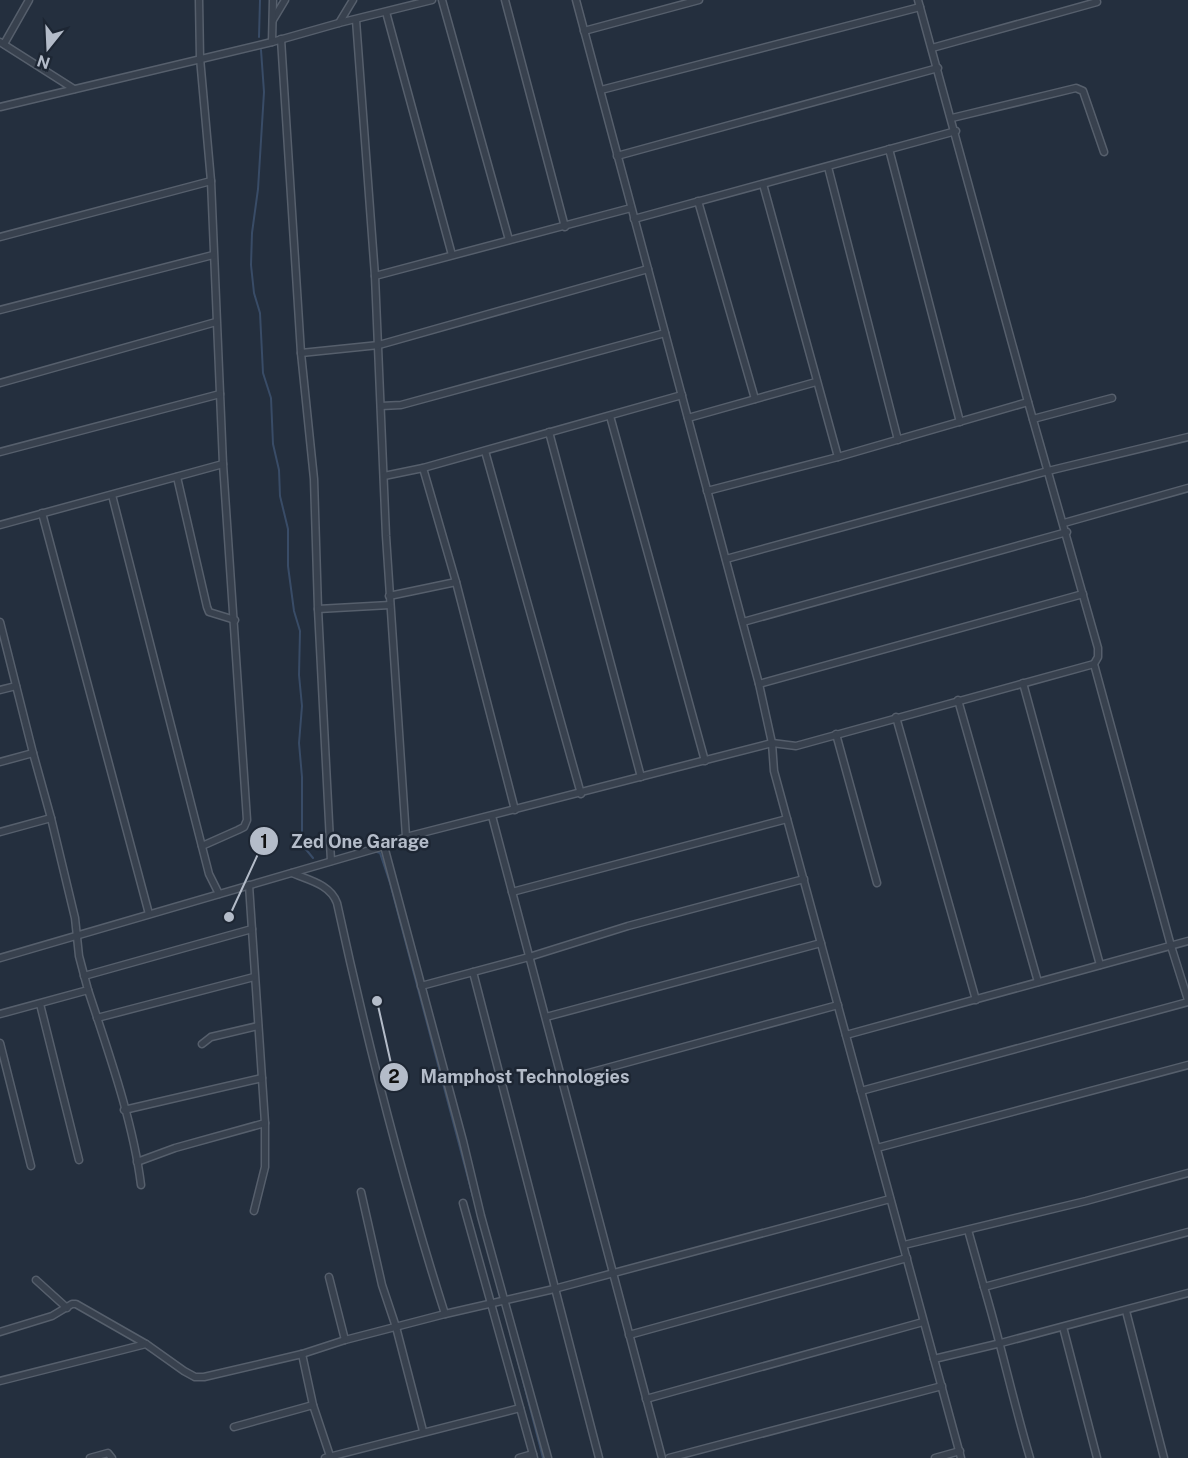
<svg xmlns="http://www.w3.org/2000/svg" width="1188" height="1458" viewBox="0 0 1188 1458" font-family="'Public Sans',sans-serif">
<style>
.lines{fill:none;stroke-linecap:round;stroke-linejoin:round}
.stream{stroke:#394c67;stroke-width:2}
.street-casing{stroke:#565f6c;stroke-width:9}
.street{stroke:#38414e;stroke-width:6}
.leader{fill:none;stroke:#b4bcc9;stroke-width:2}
.callout-dot{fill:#b4bcc9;stroke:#1d2633;stroke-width:2}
.mark-label{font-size:18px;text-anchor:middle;font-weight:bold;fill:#111}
.callout-label{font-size:18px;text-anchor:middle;font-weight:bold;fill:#b4bcc9;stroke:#1d2633;stroke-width:5;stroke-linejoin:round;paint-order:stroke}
</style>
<rect width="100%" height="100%" fill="#242f3e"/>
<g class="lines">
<g class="stream">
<polyline points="259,37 260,0"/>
<polyline points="261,50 264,92 258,189 252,233 251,265 254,293 260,313 263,373 271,398 273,444 279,470 280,496 288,529 288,566 294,611 300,631 299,675 302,706 299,743 302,777 302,835 304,847 313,858"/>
<polyline points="374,851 380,853 390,883 473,1197"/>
<polyline points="513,1342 543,1458"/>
</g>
<defs>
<g id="street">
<polyline points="199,0 200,58 211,181 223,464 247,820 244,827 238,830 202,846"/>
<polyline points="442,0 509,240"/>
<polyline points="505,0 565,227"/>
<polyline points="576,0 759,684 772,743 774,771 961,1458"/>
<polyline points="918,0 1028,402 1098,648 1098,657 1094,664 1171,946 1188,1000"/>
<polyline points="386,12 452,255"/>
<polyline points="273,20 285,0"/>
<polyline points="356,20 375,276 386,536 406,837"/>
<polyline points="339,23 353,0"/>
<polyline points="584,31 699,0"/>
<polyline points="281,39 301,353 314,479 318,609 331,861"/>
<polyline points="0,42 74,89"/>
<polyline points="272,42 273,0"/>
<polyline points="4,44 29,0"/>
<polyline points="932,48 1097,2"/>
<polyline points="601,90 920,7"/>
<polyline points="0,107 272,42 339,23 432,0"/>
<polyline points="952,118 1076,88 1083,91 1104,152"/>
<polyline points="889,149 960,422"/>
<polyline points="617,156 938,68"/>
<polyline points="828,167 898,440"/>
<polyline points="763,184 838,457"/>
<polyline points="698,201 755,399"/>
<polyline points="634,219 956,131"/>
<polyline points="0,237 211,181"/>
<polyline points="375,276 631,208"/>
<polyline points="0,310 213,255"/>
<polyline points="301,353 379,345 648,269"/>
<polyline points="0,383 216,322"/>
<polyline points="381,406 401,405 665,333"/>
<polyline points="610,416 705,761"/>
<polyline points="688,418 816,382"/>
<polyline points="1033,419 1112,398"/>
<polyline points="549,432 641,777"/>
<polyline points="485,451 581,794"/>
<polyline points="0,452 220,394"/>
<polyline points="423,468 456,582 515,810"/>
<polyline points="384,476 423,468 682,395"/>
<polyline points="177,477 207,607 209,612 235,620"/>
<polyline points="707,491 838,457 1028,402"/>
<polyline points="112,495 209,874 219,894"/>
<polyline points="42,513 149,914"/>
<polyline points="1064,523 1188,488"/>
<polyline points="0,525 223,464"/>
<polyline points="726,559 1048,471 1188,437"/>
<polyline points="389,596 456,582"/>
<polyline points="318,609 390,605"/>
<polyline points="0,622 33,753 51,818 75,918 79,956 88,990 0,1014"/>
<polyline points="743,622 1067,532"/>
<polyline points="1023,683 1100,965"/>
<polyline points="759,684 1083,594"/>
<polyline points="0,690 16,686"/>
<polyline points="958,700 1038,982"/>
<polyline points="896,717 976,1000"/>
<polyline points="836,734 877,883"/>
<polyline points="0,762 33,753"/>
<polyline points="492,816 662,1458"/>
<polyline points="0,832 51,818"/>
<polyline points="384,846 463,1141 481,1216 548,1458"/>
<path d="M292 873C308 880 330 884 337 903 367 1041 402 1179 445 1314"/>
<polyline points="249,885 265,1123 265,1167 254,1211"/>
<polyline points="512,892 787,819"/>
<polyline points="0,958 384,846 406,837 772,743 796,746 1094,664"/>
<polyline points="473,972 599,1458"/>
<polyline points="84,976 252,929"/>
<polyline points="421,986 529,957 628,926 804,879"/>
<path d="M88 990C108 1051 133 1121 141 1185"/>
<polyline points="40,1004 79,1160"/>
<polyline points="546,1017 821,943"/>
<polyline points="97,1018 254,977"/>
<polyline points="846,1035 1188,941"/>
<polyline points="0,1043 31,1166"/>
<polyline points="202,1044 211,1037 258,1026"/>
<polyline points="563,1080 838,1005"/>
<polyline points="861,1091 1188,1002"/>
<polyline points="124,1110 262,1078"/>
<polyline points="877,1148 1188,1065"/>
<polyline points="137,1162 175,1148 265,1123"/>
<polyline points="361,1192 382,1285 396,1327 423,1431"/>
<polyline points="463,1203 534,1458"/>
<polyline points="968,1230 984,1287 1188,1232"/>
<polyline points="904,1245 1086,1201 1188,1173"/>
<polyline points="329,1277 345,1340"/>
<polyline points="36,1280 67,1308"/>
<path d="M984 1287C1001 1344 1013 1401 1030 1458"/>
<polyline points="1126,1311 1164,1458"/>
<polyline points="1063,1327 1097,1458"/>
<polyline points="0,1332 52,1316 72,1304 76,1304 146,1344 184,1371 195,1377 204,1377 302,1354 345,1340 445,1314 554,1289 890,1199"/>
<polyline points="629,1335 907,1258"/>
<polyline points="302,1354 313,1405 330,1456"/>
<polyline points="934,1359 1001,1343 1188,1293"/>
<polyline points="0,1381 146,1344"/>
<polyline points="646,1399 923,1322"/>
<polyline points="234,1427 313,1405"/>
<polyline points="90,1458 108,1453 112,1458"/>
<polyline points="325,1458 520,1408"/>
<polyline points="519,1458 533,1454"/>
<polyline points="669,1458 942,1386"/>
<polyline points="935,1458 960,1451"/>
</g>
</defs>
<use href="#street" class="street-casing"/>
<use href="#street" class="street"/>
</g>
<path class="leader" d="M229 917L264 841M377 1001L394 1077"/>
<g class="callout-dot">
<circle cx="229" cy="917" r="6"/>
<circle cx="377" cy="1001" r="6"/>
<circle cx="264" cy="841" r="15"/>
<circle cx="394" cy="1077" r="15"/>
</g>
<g class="mark-label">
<text x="264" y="848">1</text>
<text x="394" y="1083">2</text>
</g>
<g class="callout-label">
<text x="360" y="848">Zed One Garage</text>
<text x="525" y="1083">Mamphost Technologies</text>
</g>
<g transform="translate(48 48) rotate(198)" stroke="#1d2633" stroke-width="4.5" paint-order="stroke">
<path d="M0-4.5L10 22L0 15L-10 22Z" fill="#b4bcc9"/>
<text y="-9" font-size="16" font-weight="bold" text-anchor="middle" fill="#b4bcc9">N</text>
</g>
</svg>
